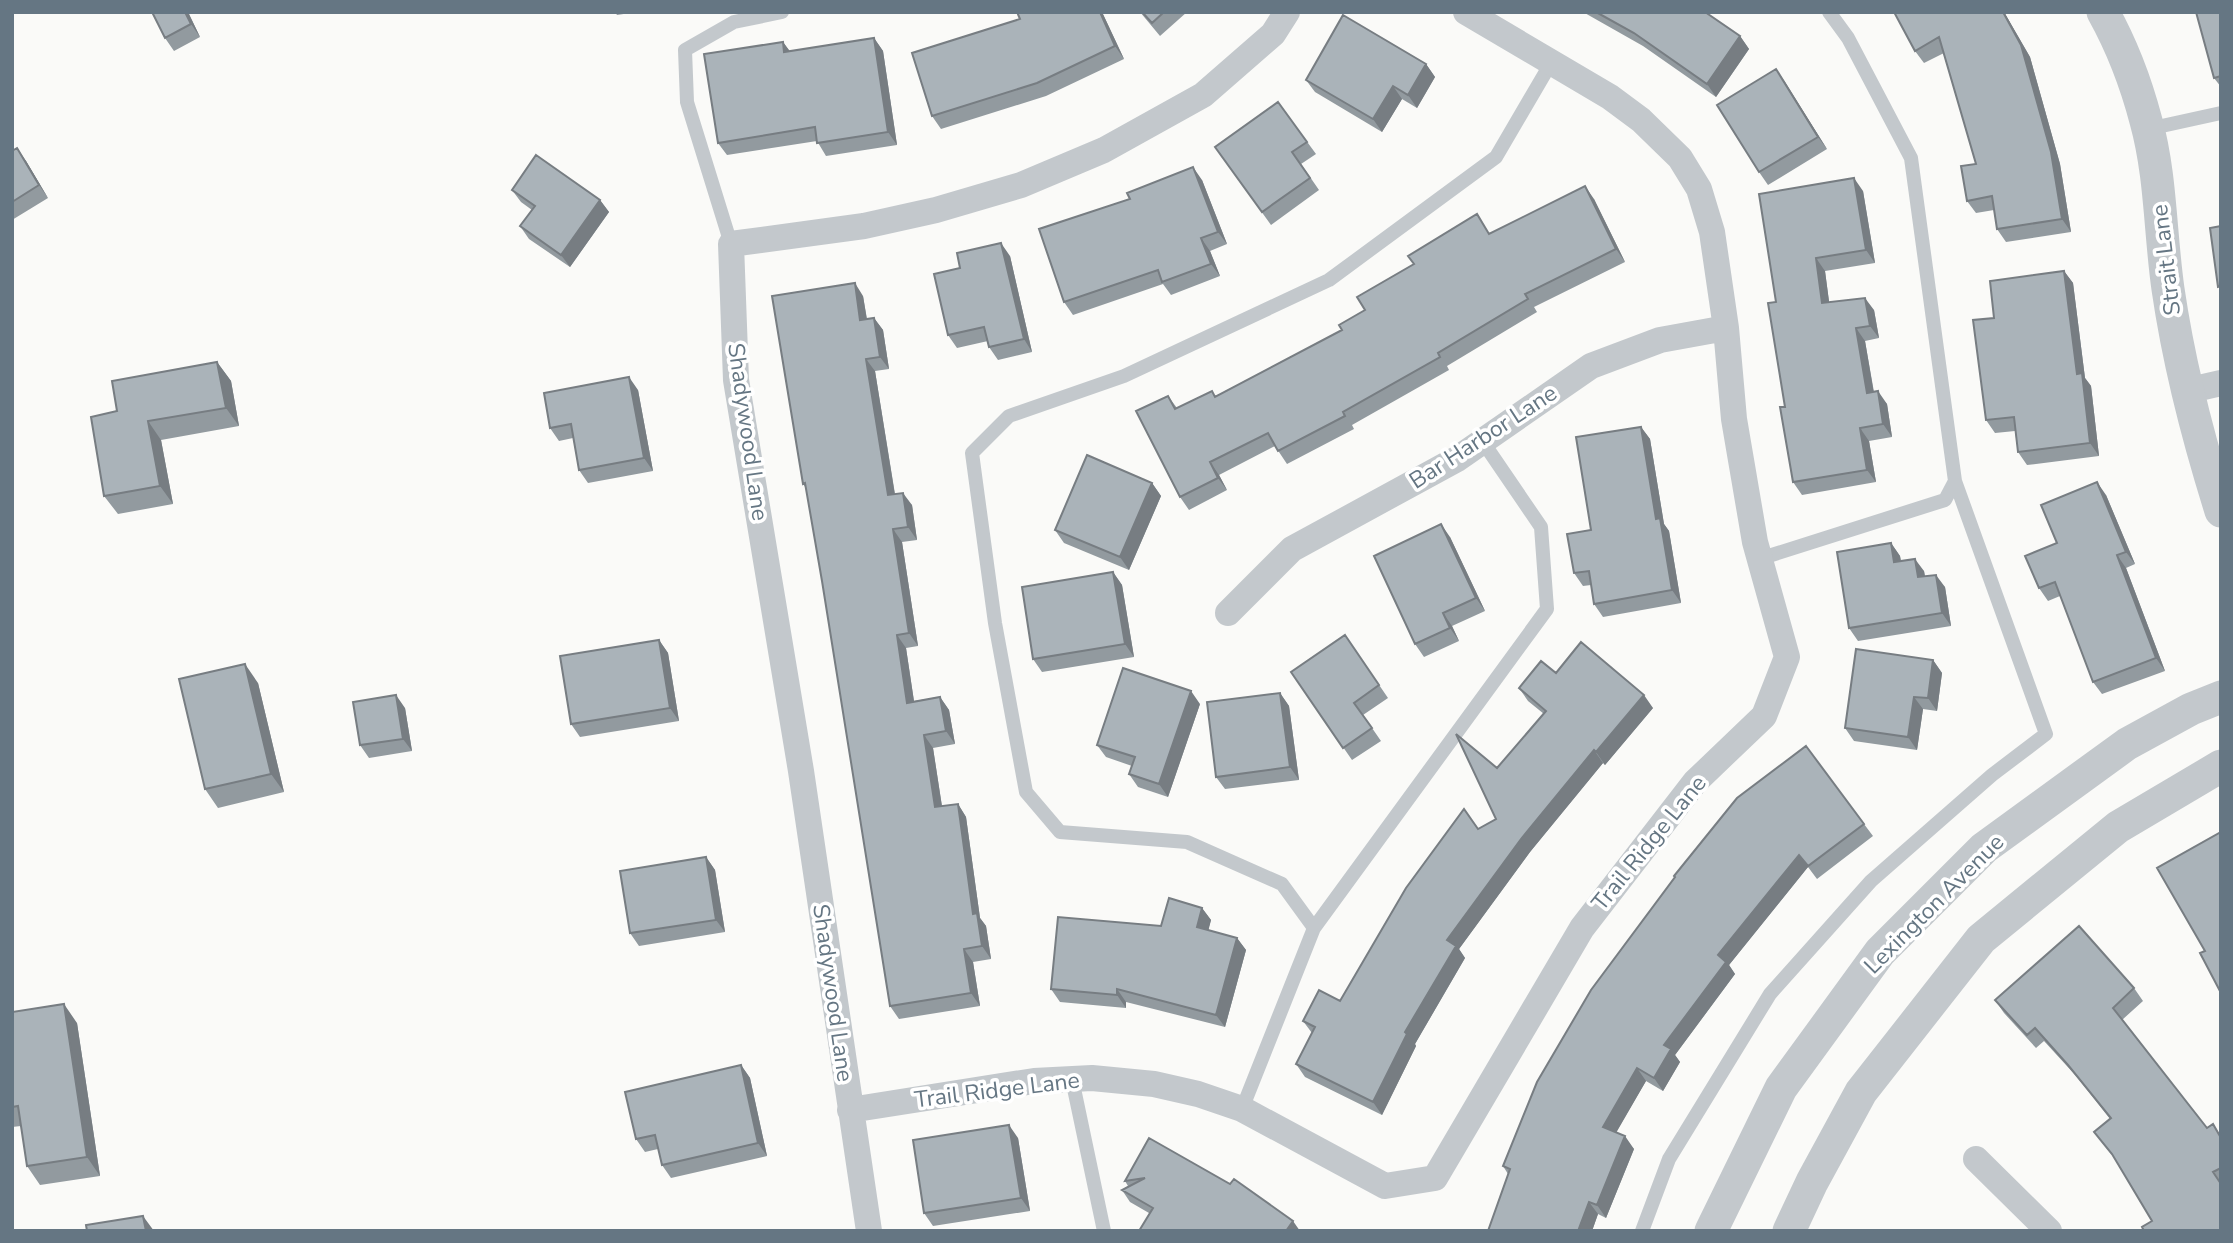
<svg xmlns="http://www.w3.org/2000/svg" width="2233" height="1243" font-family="'Nunito Sans',sans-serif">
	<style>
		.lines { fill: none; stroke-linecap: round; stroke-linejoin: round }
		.service { stroke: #c3c8cc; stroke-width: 14 }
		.minor { stroke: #c3c8cc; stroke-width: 26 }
		.tertiary { stroke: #c3c8cc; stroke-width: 33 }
		.wall { fill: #929a9f }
		.shaded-wall { fill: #777d82 }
		.building { fill: #aab3b9; stroke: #777d82; stroke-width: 2 }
		.labels { text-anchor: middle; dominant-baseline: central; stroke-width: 7; stroke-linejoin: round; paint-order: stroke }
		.street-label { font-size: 23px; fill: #657683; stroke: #fff }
	</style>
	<rect width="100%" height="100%" fill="#fafaf8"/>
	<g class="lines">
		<path class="service" d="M2148 129 2221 113
			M731 244 687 102 685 50 734 22 782 12
			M1759 559 1945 500 1955 481 1911 158 1848 38 1829 12
			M1314 928 1547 609 1541 527 1483 442
			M1072 1079 1104 1231
			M1242 1109 1314 928 1282 884 1187 842 1060 832 1026 792 995 623 972 453 1009 416 1124 376 1329 280 1496 157 1551 63
			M1642 1231 1669 1159 1770 994 1871 881 1992 775 2046 734 1955 481"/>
		<path class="minor" d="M2186 391 2221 383
			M1228 613 1292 549 1457 459 1591 366 1660 340 1726 328
			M850 1110 1034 1081 1092 1078 1154 1084 1198 1094 1242 1109 1385 1186 1435 1178 1582 928 1695 782 1764 716 1787 657 1755 542 1734 419 1726 328 1712 232 1699 189 1680 158 1641 120 1610 97 1466 12
			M1976 1159 2049 1231
			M869 1231 801 771 736 380 731 244 864 226 936 210 1021 185 1104 150 1203 95 1273 34 1287 12"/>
		<path class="tertiary" d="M2103 12C2122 46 2136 83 2146 121 2161 175 2160 233 2168 289 2179 365 2198 438 2221 511
			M1711 1231 1781 1088 1880 952 1984 848 2127 744 2191 709 2221 697
			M1789 1231 1812 1182 1861 1092 1981 939 2118 827 2221 766"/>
	</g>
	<path class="wall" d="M188 12 200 37 174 51 165 38Z
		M615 12H637L617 15Z
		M1102 12 1124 59 1046 96 941 129 932 116Z
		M1140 12H1187L1160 36Z
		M1583 12H1705L1740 36 1749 49 1716 97 1643 46Z
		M1894 12H2004L2030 57 2060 164 2071 232 2006 242 1997 229 1994 210 1976 213 1967 201 1976 164 1944 53 1924 63 1915 51Z
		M2221 12V87L2214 78Z
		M874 38 883 51 897 145 826 156 817 141 727 155 718 143 783 42 790 52Z
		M1426 64 1435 77 1417 108 1402 99 1382 132 1315 92 1306 80Z
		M1776 69 1827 149 1768 185 1759 172Z
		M1278 102 1316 154 1301 164 1319 190 1271 225 1215 147Z
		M12 151 26 161 48 198 12 220Z
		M1202 180 1227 244 1210 251 1220 276 1171 295 1163 284 1073 315 1064 302Z
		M512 190 600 200 609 212 570 267 529 239 520 226 532 210 521 202Z
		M1863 191 1875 263 1825 271 1829 302 1874 310 1879 338 1865 341 1874 392 1887 404 1892 437 1869 441 1876 482 1802 495 1793 482 1776 302Z
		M1594 199 1625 262 1534 307 1537 312 1447 366 1449 370 1352 425 1354 429 1287 464 1275 446 1219 475 1227 490 1189 510 1180 497 1168 396 1177 408 1216 396 1342 330 1365 310 1490 233Z
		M1010 256 1032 352 998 360 989 347 988 341 957 348 948 335Z
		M2064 271 2073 283 2085 378 2091 386 2099 456 2027 465 2018 452 2015 431 1995 433 1986 420 1994 318Z
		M863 296 867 319 874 318 883 330 889 369 875 371 895 494 912 505 917 540 902 542 918 646 906 648 914 701 940 697 949 710 955 744 933 748 942 806 958 804 966 817 980 918 986 926 991 959 973 962 980 1006 899 1019 890 1006 822 581 806 488 803 484Z
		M217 362 231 381 239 426 161 440 173 504 118 514 104 496 117 411Z
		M638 390 653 471 588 483 579 470 573 438 559 441 550 428Z
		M1641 427 1650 439 1664 524 1669 531 1681 603 1603 617 1594 604 1591 585 1583 586 1574 573 1591 530Z
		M1152 483 1161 496 1129 570 1064 543 1055 530Z
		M2106 495 2135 564 2126 568 2165 671 2102 694 2093 682 2060 596 2048 601 2039 588 2057 543Z
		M1450 537 1485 611 1452 626 1459 641 1424 657 1415 644Z
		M1891 543 1900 556 1901 561 1924 571 1925 576 1945 587 1951 626 1858 641 1849 628Z
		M1113 572 1122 585 1134 657 1042 672 1033 659Z
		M1345 635 1388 698 1363 715 1381 741 1352 760 1291 672Z
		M659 640 668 653 679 721 580 737 571 724Z
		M1933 660 1942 673 1937 711 1923 709 1917 750 1854 741 1845 728Z
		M1556 673 1653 708 1605 765 1603 763 1530 852 1459 949 1465 958 1415 1044 1416 1046 1382 1115 1305 1077 1296 1064 1312 1033 1303 1021 1340 1001 1478 829 1496 819 1497 768 1544 714 1528 701 1519 688Z
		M258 683 284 792 218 808 205 789Z
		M1280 693 1289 706 1299 780 1225 789 1216 777Z
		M1200 704 1168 797 1138 787 1129 774 1132 766 1106 757 1097 745Z
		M405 708 412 751 369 758 360 745Z
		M1737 798 1864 824 1873 836 1817 879 1808 867 1729 965 1735 974 1675 1055 1680 1062 1663 1091 1646 1081 1616 1132 1634 1149 1606 1218 1598 1214 1592 1231H1488L1508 1174 1503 1166Z
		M706 857 715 870 725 932 639 946 630 933Z
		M1202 908 1211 920 1208 930 1237 938 1246 950 1225 1027 1126 1002V1008L1060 1002 1051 989 1161 926Z
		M2134 988 2143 1001 2122 1020 2207 1128 2213 1124 2221 1136V1231L2152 1221 2116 1160 2094 1132 2110 1119 2077 1077 2044 1041 2036 1048 2004 1013 1995 1000Z
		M12 1012 77 1023 100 1176 40 1185 27 1166 21 1126 12 1127Z
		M741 1065 750 1078 767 1156 671 1178 662 1165 658 1149 645 1152 636 1139Z
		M1018 1138 1030 1211 933 1226 924 1213Z
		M1149 1138 1300 1231 1149 1213 1130 1202 1122 1190 1128 1186 1125 1181Z"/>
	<path class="shaded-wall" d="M185 12H188L200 37 191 24Z
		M1100 12H1102L1124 59 1115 46Z
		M2003 12H2004L2030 57 2060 164 2071 232 2062 219Z
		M1740 36 1749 49 1716 97 1707 84Z
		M874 38 883 51 897 145 888 132Z
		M783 42 792 54 784 52Z
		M1426 64 1435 77 1417 108 1408 95Z
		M1776 69 1785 82 1827 149 1818 137Z
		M1393 86 1402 99 1382 132 1373 119Z
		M17 148 26 161 48 198 39 185Z
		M1193 167 1202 180 1227 244 1218 232Z
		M1854 178 1863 191 1875 263 1866 250Z
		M1585 186 1594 199 1625 262 1616 249Z
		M600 200 609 212 570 267 561 255Z
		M1201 238 1210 251 1220 276 1211 264Z
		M1001 243 1010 256 1032 352 1024 339Z
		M1816 258 1825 271 1831 316 1822 303Z
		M2064 271 2073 283 2085 378 2091 386 2099 456 2090 443 2077 374Z
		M855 283 863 296 869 333 860 320Z
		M1865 298 1874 310 1879 338 1870 326Z
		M874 318 883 330 889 369 880 357Z
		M1856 328 1865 341 1876 406 1867 393Z
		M866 359 875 371 897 508 888 495Z
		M217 362 231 381 239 426 226 408Z
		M629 377 638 390 653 471 644 458Z
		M1878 391 1887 404 1892 437 1883 424Z
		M148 421 161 440 173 504 160 486Z
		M1641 427 1650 439 1664 524 1669 531 1681 603 1672 590 1656 519Z
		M1860 428 1869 441 1876 482 1867 470Z
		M1210 462 1219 475 1227 490 1218 478Z
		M2097 482 2106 495 2135 564 2126 552Z
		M1152 483 1161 496 1129 570 1120 557Z
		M903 493 912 505 917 540 908 527Z
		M1441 524 1450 537 1485 611 1476 598Z
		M893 529 902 542 918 646 909 633Z
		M1891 543 1900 556 1903 575 1894 562Z
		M2117 555 2126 568 2165 671 2156 658Z
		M1915 559 1924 571 1927 590 1918 577Z
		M1113 572 1122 585 1134 657 1125 644Z
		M1936 575 1945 587 1951 626 1942 613Z
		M1443 613 1452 626 1459 641 1450 628Z
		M897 635 906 648 916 715 907 703Z
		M659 640 668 653 679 721 670 708Z
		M1933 660 1942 673 1937 711 1928 698Z
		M245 664 258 683 284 792 271 774Z
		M1191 691 1200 704 1168 797 1159 784Z
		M1280 693 1289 706 1299 780 1290 767Z
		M396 695 405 708 412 751 403 739Z
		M1644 695 1653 708 1605 765 1596 752Z
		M940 697 949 710 955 744 946 731Z
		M1914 697 1923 709 1917 750 1908 737Z
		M924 735 933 748 944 820 935 807Z
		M1594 750 1603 763 1530 852 1459 949 1465 958 1415 1044 1416 1046 1382 1115 1373 1102 1447 940 1521 839Z
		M958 804 966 817 980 918 986 926 991 959 982 946 973 914Z
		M1799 855 1808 867 1729 965 1735 974 1675 1055 1680 1062 1663 1091 1654 1078 1664 1045 1718 955Z
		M706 857 715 870 725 932 716 920Z
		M1202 908 1211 920 1206 940 1197 927Z
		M1237 938 1246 950 1225 1027 1216 1015Z
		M964 949 973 962 980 1006 971 993Z
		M1117 989 1126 1002V1008L1117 995Z
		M64 1004 77 1023 100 1176 87 1157Z
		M741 1065 750 1078 767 1156 758 1143Z
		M1637 1068 1646 1081 1612 1140 1603 1127Z
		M1009 1125 1018 1138 1030 1211 1021 1198Z
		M1625 1136 1634 1149 1606 1218 1597 1205Z
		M1589 1202 1598 1214 1592 1231H1578Z
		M143 1216 154 1231H146Z
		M1293 1221 1300 1231H1286Z"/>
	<path class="building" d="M152 12H185L191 24 165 38Z
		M1017 12H1100L1115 46 1037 83 932 116 912 53 1020 19Z
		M1142 12H1164L1152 23Z
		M1596 12H1705L1740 36 1707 84 1634 33Z
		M1894 12H2003L2021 45 2051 152 2062 219 1997 229 1992 196 1967 201 1961 166 1976 164 1939 37 1915 51Z
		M2196 12H2221V76L2214 78Z
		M1343 15 1426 64 1408 95 1393 86 1373 119 1306 80Z
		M874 38 888 132 817 143 815 127 718 143 704 54 783 42 784 52Z
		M1776 69 1818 137 1759 172 1717 105Z
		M1278 102 1307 142 1292 152 1310 178 1262 212 1215 147Z
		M17 148 39 185 12 202V151Z
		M536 155 600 200 561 255 520 226 535 206 512 190Z
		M1193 167 1218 232 1201 238 1211 264 1162 282 1158 270 1064 302 1039 229 1130 199 1127 193Z
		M1854 178 1866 250 1816 258 1822 303 1865 298 1870 326 1856 328 1867 393 1878 391 1883 424 1860 428 1867 470 1793 482 1780 407H1785L1768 303 1776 302 1759 194Z
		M1585 186 1616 249 1525 294 1528 299 1438 353 1440 357 1343 412 1345 416 1278 451 1268 433 1210 462 1218 478 1180 497 1136 411 1168 396 1175 409 1212 391 1215 397 1342 330 1339 325 1365 310 1357 297 1414 264 1408 256 1477 214 1489 234Z
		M2221 226V286L2218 287 2210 228Z
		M1001 243 1024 339 989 347 984 327 948 335 934 274 960 268 957 253Z
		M2064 271 2077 374 2082 373 2090 443 2018 452 2014 417 1986 420 1973 320 1994 318 1990 281Z
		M855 283 860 320 874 318 880 357 866 359 888 495 903 493 908 527 893 529 909 633 897 635 907 703 940 697 946 731 924 735 935 807 958 804 973 914 977 913 982 946 964 949 971 993 890 1006 822 581 805 483 803 484 772 296Z
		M217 362 226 408 148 421 160 486 104 496 91 417 117 411 112 381Z
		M629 377 644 458 579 470 571 424 550 428 544 393Z
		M1641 427 1656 519 1660 518 1672 590 1594 604 1589 571 1574 573 1567 534 1591 530 1576 437Z
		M1087 455 1152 483 1120 557 1055 530Z
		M2097 482 2126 552 2117 555 2156 658 2093 682 2055 582 2039 588 2025 556 2057 543 2041 505Z
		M1441 524 1476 598 1443 613 1450 628 1415 644 1374 556Z
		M1891 543 1894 562 1915 559 1918 577 1936 575 1942 613 1849 628 1837 552Z
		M1113 572 1125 644 1033 659 1022 587Z
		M1345 635 1379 685 1354 703 1372 728 1343 748 1291 672Z
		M659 640 670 708 571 724 560 656Z
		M1581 642 1644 695 1596 752 1594 750 1521 839 1447 940 1456 946 1405 1032 1407 1034 1373 1102 1296 1064 1315 1027 1303 1021 1319 990 1340 1001 1406 888 1464 809 1478 829 1496 819 1456 734 1497 768 1546 711 1519 688 1541 661 1556 673Z
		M1856 649 1933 660 1928 698 1914 697 1908 737 1845 728Z
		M245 664 271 774 205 789 179 679Z
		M1123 668 1191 691 1159 784 1129 774 1135 757 1097 745Z
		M1280 693 1290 767 1216 777 1207 702Z
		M396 695 403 739 360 745 353 702Z
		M1806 746 1864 824 1808 866 1799 855 1718 955 1726 962 1664 1045 1671 1049 1654 1078 1637 1068 1603 1127 1625 1136 1597 1205 1589 1202 1578 1231H1488L1510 1169 1503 1166 1537 1082 1591 990 1675 877 1674 876 1737 798Z
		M2221 832V993L2200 953 2205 951 2157 868Z
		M706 857 716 920 630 933 620 871Z
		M1169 898 1202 908 1197 927 1237 938 1216 1015 1117 989V995L1051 989 1058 917 1161 926Z
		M2079 926 2134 988 2113 1008 2207 1128 2213 1124 2221 1138V1168L2213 1172 2221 1184V1231H2144L2142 1227 2152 1221 2112 1154 2094 1132 2111 1118 2068 1065 2035 1028 2027 1035 1995 1000Z
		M64 1004 87 1157 27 1166 18 1106 12 1107V1012Z
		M741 1065 758 1143 662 1165 655 1135 636 1139 625 1092Z
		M1009 1125 1021 1198 924 1213 913 1140Z
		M1149 1138 1230 1184 1234 1179 1293 1221 1286 1231H1139L1153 1208 1122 1190 1145 1178 1125 1181Z
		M143 1216 146 1231H87L86 1225Z"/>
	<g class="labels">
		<g class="street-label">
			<text transform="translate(2166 260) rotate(-97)">Strait Lane</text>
			<text transform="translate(748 432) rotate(82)">Shadywood Lane</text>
			<text transform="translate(1483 437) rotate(-33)">Bar Harbor Lane</text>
			<text transform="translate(1649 843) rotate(-51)">Trail Ridge Lane</text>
			<text transform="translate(1934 904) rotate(-45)">Lexington Avenue</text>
			<text transform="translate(833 993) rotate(82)">Shadywood Lane</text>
			<text transform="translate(997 1090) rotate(-7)">Trail Ridge Lane</text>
		</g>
	</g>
	<rect width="2233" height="1243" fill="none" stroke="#657683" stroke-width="28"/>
</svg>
